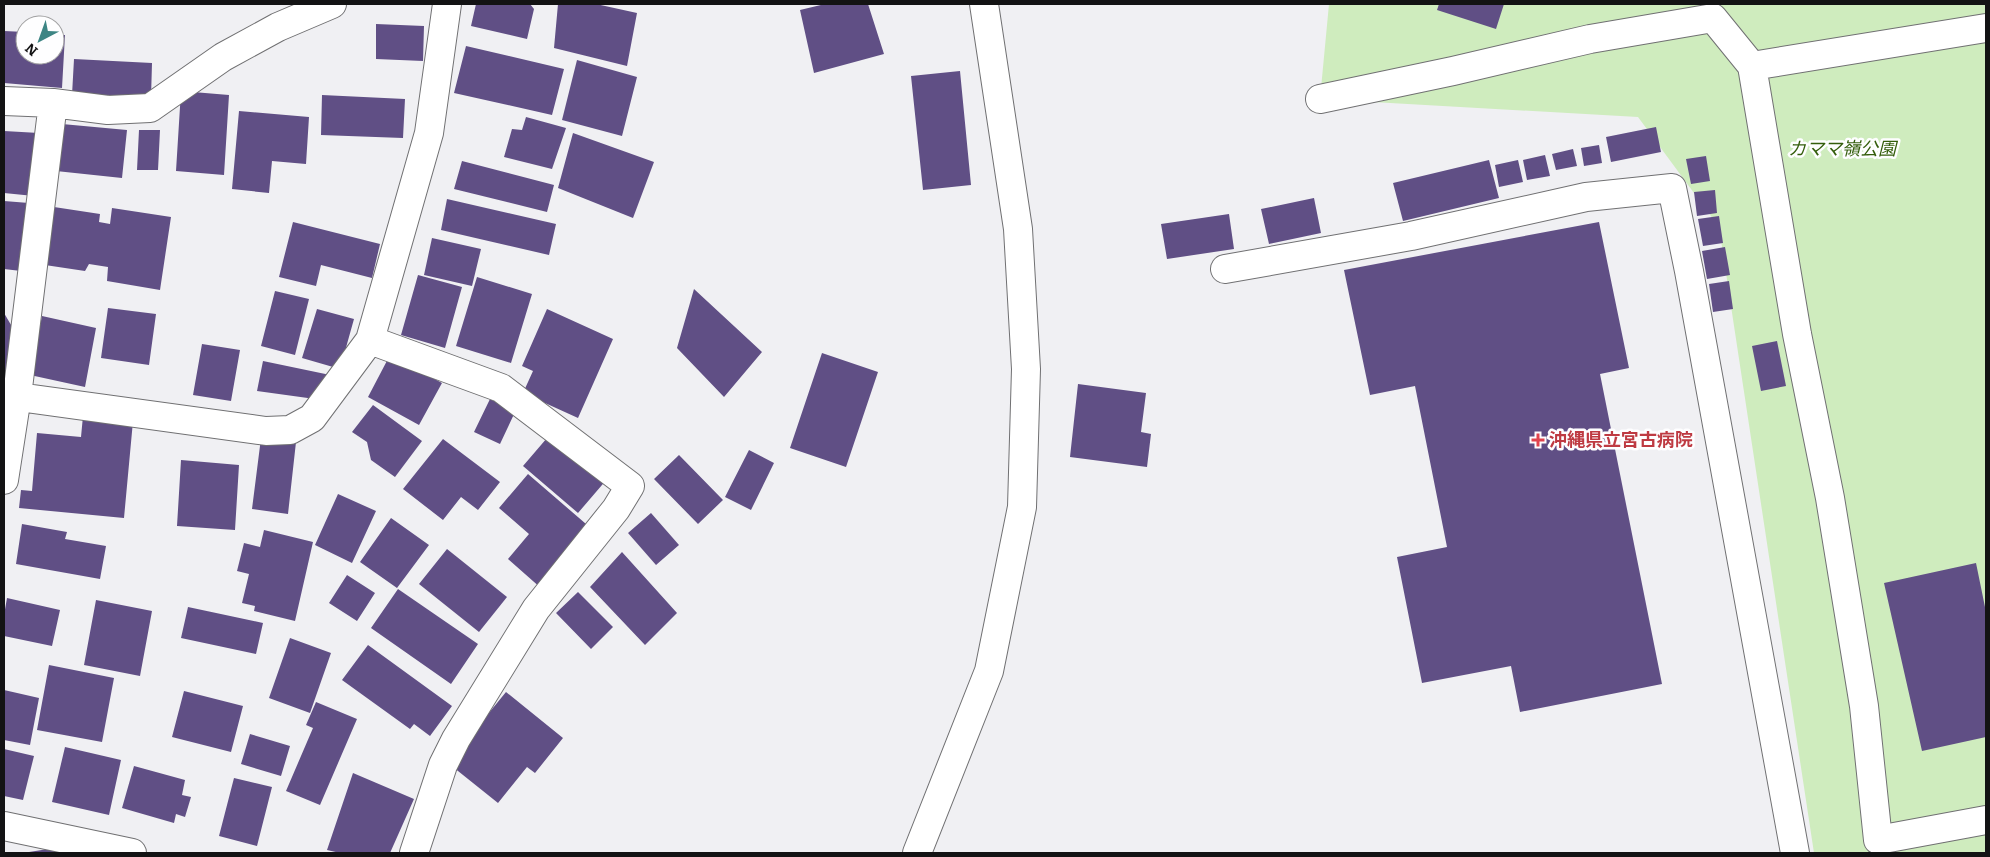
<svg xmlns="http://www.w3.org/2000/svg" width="1990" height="857" font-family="Bitter,'Noto Sans JP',serif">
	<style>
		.green { fill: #cfecbe }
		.building { fill: #604f85 }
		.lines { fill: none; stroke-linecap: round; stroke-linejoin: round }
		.minor-casing { stroke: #707072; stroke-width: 30 }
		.minor { stroke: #fff; stroke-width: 28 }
		.health-dot { fill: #e0444e; stroke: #fefeff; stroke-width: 2 }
		.labels { text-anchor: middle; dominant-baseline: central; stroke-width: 5; stroke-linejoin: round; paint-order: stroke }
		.park-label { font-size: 18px; font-style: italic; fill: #345e0c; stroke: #fefeff }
		.health-label { font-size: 18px; font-weight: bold; fill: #be3a42; stroke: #fefeff; text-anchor: start }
	</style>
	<rect width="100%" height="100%" fill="#f0f0f3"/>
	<path class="green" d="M1329 4H1986V853H1814L1719 227 1638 117 1320 99Z"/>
	<path class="building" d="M476 4H530L534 9 527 39 471 26Z
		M558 4H596L637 13 627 66 554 48Z
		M825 4H868L884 54 814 73 800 10Z
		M1439 4H1504L1496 29 1437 10Z
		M376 24 424 26 423 61 376 59Z
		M4 31 25 32V55H55V35H65L62 88 4 83Z
		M466 46 564 69 552 115 454 93Z
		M74 59 152 63 151 98 72 95Z
		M577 60 637 77 622 136 562 120Z
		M960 71 971 185 923 190 911 76Z
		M181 91 229 95 224 175 176 171Z
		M322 95 405 99 403 138 321 135Z
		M239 111 309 117 306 164 272 161 269 193 232 189Z
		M526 117 566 128 552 169 504 157 512 129 522 130Z
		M62 124 127 130 122 178 56 171Z
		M1656 127 1661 152 1611 162 1606 137Z
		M139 130H160L158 170H137Z
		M4 131 39 133 34 196 4 193Z
		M573 133 654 162 633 218 558 188Z
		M1599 145 1602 163 1584 166 1581 148Z
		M1573 149 1577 166 1556 170 1552 154Z
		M1545 155 1550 176 1527 180 1523 160Z
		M1706 156 1710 181 1691 184 1686 159Z
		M1489 160 1499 198 1403 221 1393 183Z
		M1518 160 1523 182 1499 187 1495 165Z
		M462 161 554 185 547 212 454 189Z
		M1715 190 1717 213 1697 216 1694 192Z
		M1314 198 1321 233 1269 244 1261 209Z
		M447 199 556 224 549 255 441 230Z
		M4 201 29 203 21 271 4 269Z
		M54 207 100 214 99 222 110 224 112 208 171 217 160 290 107 281 108 267 89 264 85 271 45 265Z
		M1229 214 1234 249 1167 259 1161 224Z
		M1719 216 1723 243 1703 246 1698 219Z
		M293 222 380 244 372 278 321 265 316 286 279 277Z
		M1599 222 1629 368 1600 374 1662 684 1520 712 1511 666 1422 683 1397 557 1447 547 1415 386 1370 395 1344 270Z
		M432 238 481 249 472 286 424 275Z
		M1725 247 1730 275 1707 279 1702 251Z
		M418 275 462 287 445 348 401 335Z
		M477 277 532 294 511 363 456 346Z
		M1729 281 1733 309 1713 312 1709 284Z
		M694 289 762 352 724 397 677 348Z
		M275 291 309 299 295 355 261 346Z
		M108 308 156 314 149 365 101 358Z
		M317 309 354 319 340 369 302 358Z
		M547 309 613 339 578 418 523 393 533 371 522 366Z
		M4 313 14 330 11 373 4 372Z
		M42 316 96 328 85 387 30 375Z
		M1777 341 1786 386 1761 391 1752 346Z
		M202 344 240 350 231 401 193 395Z
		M822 353 878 372 846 467 790 448Z
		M390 355 442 383 419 425 368 397Z
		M263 361 335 376 315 399 257 391Z
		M1078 384 1146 393 1141 432 1151 434 1147 467 1070 457Z
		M490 399 515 412 500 444 474 432Z
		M373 405 422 441 395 477 371 460 367 442 352 432Z
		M83 416 133 421 124 518 19 508 21 490 32 491 37 433 81 437Z
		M553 431 608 478 578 513 523 466Z
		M261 438 296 442 288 514 252 509Z
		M443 439 500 482 478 510 461 497 443 520 403 489Z
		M749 450 774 463 751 510 725 497Z
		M679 455 723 500 698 524 654 479Z
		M181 460 239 465 235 530 177 526Z
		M528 474 593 530 542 589 508 559 529 534 499 508Z
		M338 494 376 511 352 563 315 545Z
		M651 513 679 545 656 565 628 533Z
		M391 518 429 545 397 588 360 562Z
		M22 524 67 532 65 539 106 546 100 579 16 564Z
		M264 530 313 542 295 621 254 611 255 606 242 603 249 574 237 571 244 543 260 547Z
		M447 549 507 597 479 632 419 584Z
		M622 552 677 613 645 645 590 587Z
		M1976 563 1986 612V737L1922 751 1884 583Z
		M347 575 375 593 357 621 329 603Z
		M398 589 478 644 451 684 371 628Z
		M578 592 613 627 591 649 556 613Z
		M7 598 60 610 52 646 4 636V615Z
		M96 600 152 611 140 676 84 665Z
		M188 607 263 623 256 654 181 638Z
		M290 638 331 653 310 713 269 698Z
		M368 645 452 706 430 736 414 724 410 729 342 680Z
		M49 665 114 678 102 742 37 730Z
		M4 690 39 698 30 745 4 740Z
		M184 691 243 706 231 752 172 737Z
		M506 692 563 738 535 773 527 767 498 803 448 763Z
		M316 702 357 719 320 805 286 791 313 728 306 725Z
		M250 734 290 746 281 776 241 764Z
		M65 747 121 760 109 815 52 802Z
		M4 749 34 756 23 800 4 796Z
		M134 766 185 780 182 795 191 797 185 817 176 814 174 823 122 808Z
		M353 773 414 799 390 853H340L327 850Z
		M234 778 272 787 257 846 219 836Z
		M61 847 76 853H29V852Z"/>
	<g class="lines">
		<defs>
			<path id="minor" d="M1752 66 1797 334 1830 498 1864 706 1878 840 1986 820
				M1320 99 1453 71 1590 39 1713 18 1752 66 1986 28
				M4 101 53 103 108 110 150 108 223 57 278 27 332 4
				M1225 269 1411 236 1586 197 1672 188 1689 271 1795 853
				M370 340 501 388 630 486 616 509 536 609 456 739 443 765 414 853
				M4 395 266 431 290 430 312 418 370 340 429 133 447 4
				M4 480 17 396 53 103
				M4 826 132 853
				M917 853 989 671 1022 507 1026 369 1018 229 984 4"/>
		</defs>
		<use href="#minor" class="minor-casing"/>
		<use href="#minor" class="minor"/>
	</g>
	<path class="health-dot" d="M1535.5 432.5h5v5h5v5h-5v5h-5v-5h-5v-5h5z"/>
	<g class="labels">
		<g class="park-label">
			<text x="1842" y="149">カママ嶺公園</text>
		</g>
		<g class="health-label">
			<text x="1549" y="440">沖縄県立宮古病院</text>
		</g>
	</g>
	<rect width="1990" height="857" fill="none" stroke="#131314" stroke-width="10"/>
	<g transform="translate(40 40) rotate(221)"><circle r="24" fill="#fefeff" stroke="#a0a0a1"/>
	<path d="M0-4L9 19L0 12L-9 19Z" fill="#3d8584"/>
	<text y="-8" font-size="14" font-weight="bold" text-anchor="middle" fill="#131314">N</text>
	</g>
</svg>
